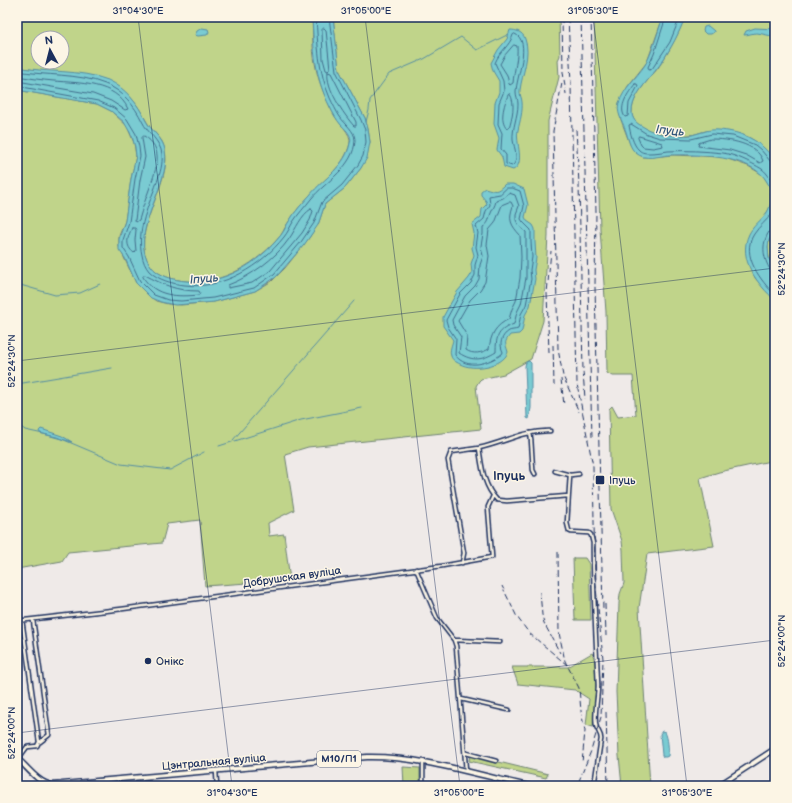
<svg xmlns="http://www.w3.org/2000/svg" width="792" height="803" font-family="'Balsamiq Sans',sans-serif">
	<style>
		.green { fill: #c0d48a; stroke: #6e8274; fill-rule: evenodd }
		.water { fill: #7acbd2; stroke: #548da4 }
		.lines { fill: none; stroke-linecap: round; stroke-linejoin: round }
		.shore { stroke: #416d8c; stroke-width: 1 }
		.stream { stroke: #548da4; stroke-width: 1 }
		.minor-casing { stroke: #1b2f5e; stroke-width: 5.5 }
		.primary-casing { stroke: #1b2f5e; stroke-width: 7 }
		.minor { stroke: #fcf5e5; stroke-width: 2.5 }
		.primary { stroke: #fcf5e5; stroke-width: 4 }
		.rail { stroke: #1b2f5e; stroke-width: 1; stroke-dasharray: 6 3; stroke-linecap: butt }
		.ticks { fill: none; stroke: #1b2f5e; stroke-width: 1; stroke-opacity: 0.45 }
		.poi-dot { fill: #1b2f5e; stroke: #fcf5e5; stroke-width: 1.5 }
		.labels { text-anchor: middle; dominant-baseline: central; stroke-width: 3; stroke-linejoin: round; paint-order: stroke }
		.shield { fill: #fcf5e5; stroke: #5e6a86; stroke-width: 1 }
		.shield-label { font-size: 10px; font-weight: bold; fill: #1b2f5e }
		.poi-label { font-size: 11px; fill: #1b2f5e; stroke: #fcf5e5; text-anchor: start }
		.street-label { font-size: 11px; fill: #1b2f5e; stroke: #fcf5e5 }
		.water-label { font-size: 12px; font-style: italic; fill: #33567b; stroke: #fcf5e5 }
		.quarter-label { font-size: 13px; font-weight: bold; fill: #1b2f5e; stroke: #fcf5e5 }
		.neatline { fill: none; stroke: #1b2f5e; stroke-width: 1.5 }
		.ticks-label { font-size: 10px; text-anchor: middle; fill: #1b2f5e }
	</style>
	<rect width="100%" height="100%" fill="#efeae8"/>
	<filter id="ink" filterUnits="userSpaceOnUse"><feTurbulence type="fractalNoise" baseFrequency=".025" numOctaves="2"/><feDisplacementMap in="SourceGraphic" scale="8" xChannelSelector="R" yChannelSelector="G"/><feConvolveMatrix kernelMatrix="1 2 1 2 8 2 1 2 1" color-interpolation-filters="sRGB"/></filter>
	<g filter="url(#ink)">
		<path class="green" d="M17 17H312C313 32 312 48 315 63 318 81 325 97 333 113 337 122 352 133 350 143 345 166 325 178 310 195 303 203 295 211 290 220 286 225 284 230 281 235 259 262 222 286 186 281 174 280 158 276 151 266 125 234 176 181 164 147 162 138 155 134 150 127 143 116 138 104 128 95 107 74 80 74 52 72 40 71 29 69 17 67ZM38 38H62V62H38Z
			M333 17H559L560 56 558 60 559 77 548 121V236L543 321 531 359 504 374 481 379 479 381 476 386 481 429 308 447 285 454 294 510 268 523 269 536 284 534 290 580 205 586 200 520 167 524 162 543 68 552 62 561 17 569V90L97 104 111 111 127 126 134 143 136 156 131 179 125 221 119 236V247L136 283 148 295 156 301 168 304 181 305 214 302 255 291 272 281 285 268 309 238 319 222 325 204 345 188 361 168 370 142 368 129 365 118 339 70Z
			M594 17H663L647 62 628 86 619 103V109L621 120 630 144 635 152 643 157H651L673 155 722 157 748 166 763 175 770 186 771 204 768 211 749 235 746 250 755 278 775 300V460L719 472 700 478 714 546 647 554 639 608 650 786H622L619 756 616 692 619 603 620 594 624 583 623 550 622 541 611 509 609 409 612 406 618 417 636 415 633 376H612L607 373 606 312 600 229Z
			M685 17H775V161C765 147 751 135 734 133 725 131 714 130 706 131 700 132 695 135 689 135 673 137 628 133 632 109 635 92 648 81 658 68 669 52 678 35 685 17Z
			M775 230V271C767 255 764 246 775 230Z
			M573 558H585L589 564 591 620H575Z
			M592 653C600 666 594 710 593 727L586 725 589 699 575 690 518 684 512 667H568Z
			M470 755 548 774 546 778 469 761Z
			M403 767 420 768V786H404Z"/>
		<path class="water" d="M312 17H333L339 70 365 118 368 129 370 142 367 158 361 168 345 188 325 204 318 225 304 245 276 277 255 291 214 302 175 305 161 302 151 298 136 283 125 258 119 250V239L125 221 131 179 136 156 135 147 132 136 124 122 111 111 97 104 17 90V67C47 73 79 69 108 80 126 88 138 104 146 121 152 132 163 138 165 150 172 185 126 234 151 266 158 276 174 280 186 281 223 286 259 263 281 235 285 230 286 225 290 220 295 211 303 203 310 195 324 178 346 166 350 143 351 140 351 138 350 136 348 131 344 128 341 125 336 119 333 113 330 107 314 76 314 50 312 17Z
			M663 17H685C679 34 671 48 661 63 652 77 632 94 632 112 632 119 636 123 642 126 655 135 676 137 692 135 697 134 701 132 706 131 713 129 721 130 728 131 748 134 764 144 775 161V230L769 240 768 247 769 259 775 271V300C758 285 737 259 749 234 757 219 772 216 771 196 771 191 770 186 767 182 753 155 695 154 669 155 658 156 645 161 636 153 629 148 628 136 625 129 622 120 616 112 619 103 624 88 636 78 645 65 652 54 658 31 663 17Z
			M708 26 714 31V32L711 34H706L703 31 704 27Z
			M202 28 208 29 209 32 207 35 198 36 195 35 197 31Z
			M755 28 775 29V36C769 36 764 34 757 33 752 33 748 35 744 35L746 31Z
			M510 30C516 30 523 32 525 39 531 55 522 74 520 90 519 94 522 98 522 102 523 111 520 121 518 130 515 142 526 164 513 170L504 167 502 157 497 150 499 138 494 124 495 103 499 92V81L493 71 491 63 498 50 507 39Z
			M505 184H513L524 189 528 205 525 217 527 221 533 225 535 229V242L536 258 534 270 535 279 530 306 525 315 522 331 519 334 510 335C504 343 505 342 508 352 503 367 473 371 460 364 456 362 452 360 451 356 449 350 452 345 453 340L443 326V317L457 292 469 278 472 273 471 264 474 255 472 248 474 233 472 224 481 217 482 209 487 204 486 201 481 195V191L485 188C496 191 496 193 505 184Z
			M529 361 531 363V408L529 419 527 418 525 366 526 362Z
			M41 429 62 436 72 442 40 433 39 431Z
			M662 731 665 732C668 738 669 749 668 756L666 757H663L662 755 660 734Z"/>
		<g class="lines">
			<path class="shore" d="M666 17 654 54 648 67 649 70 652 69 670 42 680 17
				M324 28 326 30 330 69 328 71 326 70 323 59 322 30Z
				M515 34C532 41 516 78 516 92 516 96 518 99 518 104 518 116 512 128 513 140 514 148 520 160 512 166L506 164V155L501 149 502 133 498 124 499 103 504 91 503 81 495 63C499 52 510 46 513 35Z
				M514 45 517 46C518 59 514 70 513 83L510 85 509 84 507 75 500 64 505 55Z
				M17 71C46 76 78 73 105 84 122 90 135 106 142 121 148 134 160 140 162 154 163 164 160 173 157 182 149 205 136 230 142 255 143 261 145 266 149 271 158 280 173 284 185 285 223 290 261 266 284 237 288 232 290 227 293 222 298 214 305 207 311 199 326 181 354 167 355 140 355 131 345 124 340 117 336 111 333 104 330 98 318 70 318 46 316 17
				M328 72 331 73 356 122V126H354C344 115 325 87 328 72Z
				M17 76C29 78 41 80 54 81 78 83 116 82 128 109L125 110 111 101 93 94 17 81
				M635 84H637L638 86 629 103 628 116 625 117C618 107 628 93 635 84Z
				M17 86 98 101 114 108 127 119 136 134 139 147 140 156 135 179 129 222 123 240V248L129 257 140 281 154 295 168 300 181 301 213 298 254 288 274 274 301 242 314 223 322 202 342 185 358 165 363 156 366 142 365 130 361 120 336 71 329 17
				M510 94C516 104 512 117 509 128L507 129C499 121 504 105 508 95Z
				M144 136C165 148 156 169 150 187 146 198 142 209 139 220L136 222 135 220 140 180 145 157 142 138Z
				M639 136 662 143 663 146 653 148 643 147 641 145 638 138Z
				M711 139C728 139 757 143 763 161L760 163 746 155 730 150 698 146 699 143Z
				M775 163 771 162 761 150 755 145 733 136 712 134 691 139 660 138 647 134 631 124 629 125C630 132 633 145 639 150 642 153 646 153 650 153 656 153 662 152 668 151 686 150 705 151 723 153 736 155 750 162 762 169 774 178 780 200 772 213 767 221 759 226 754 234 740 255 761 281 775 295
				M507 188H512L520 191 524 206 521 219 523 222 531 230V242L532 257 530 270 531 279 526 305 521 314 518 329C515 330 511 330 509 331 501 336 499 344 503 352L502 354C489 363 467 371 455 355L456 339 448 327 446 320 460 294 471 283 475 275V265L478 255 476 247 478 233 476 226 484 219 486 211 490 205 489 196 500 194Z
				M509 193 515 195 519 206 516 214V220L519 226 526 232V278L521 304 517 312 514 324C498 330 496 336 496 352 483 360 473 362 459 353L461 337 453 325 452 320 465 296 475 286 479 279 480 265 483 256 481 246 483 234V227C490 222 488 220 491 213 493 208 495 206 496 201L503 198Z
				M509 202H511L513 206C508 220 511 225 520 235L521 257 520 278 516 301 512 309 509 319C495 326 491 334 489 349 482 353 473 355 466 350L467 336 458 321 470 300 480 290 485 282 489 256 487 245 489 230 495 223 502 205Z
				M311 209 313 211 310 220 302 233 270 271 252 283 228 288V285C250 277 276 258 289 239 296 229 301 215 311 209Z
				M132 228H135L136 230 135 240 136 251 134 253C125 246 127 238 132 228Z
				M775 228 771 229C761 242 762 257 771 271L775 272
				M145 275C164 285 176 291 199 291L200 293 199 295C178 297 155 297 143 277Z"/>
			<path class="stream" d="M366 122 369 110 370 100 389 74 424 59 461 37 477 50 509 34
				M17 284 55 295 80 293 100 284
				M17 384 112 368
				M17 424 25 430 57 437 121 464 170 470 204 452
				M233 440 354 301
				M219 446 301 420 362 408"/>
			<defs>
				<path id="minor" d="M530 433 531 439 533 470 535 474
					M479 448C503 443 525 430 550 431
					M555 471 570 475 567 523 569 531 571 532 589 533 591 535 593 543C593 591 596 638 598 685 598 698 594 713 596 725 597 731 601 733 601 739L594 786
					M570 475 579 474
					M462 563 464 553 448 460 451 452 479 448C482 467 483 485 497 500L507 501 568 496
					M416 569 437 618 454 640 456 646 466 771
					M33 620 49 735 40 742
					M17 621 122 609 442 566 492 557 488 507 493 496
					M454 640 500 642
					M461 699 509 710
					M466 753 496 761
					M18 759 27 747 37 746 39 742 22 620
					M216 771 217 786
					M29 786 35 785 41 781
					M423 786V763"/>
				<path id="primary" d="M17 758C27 767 38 783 52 785L367 757C422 756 476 775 529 786
					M718 786 775 749"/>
			</defs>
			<use href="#minor" class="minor-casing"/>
			<use href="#primary" class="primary-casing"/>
			<use href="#minor" class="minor"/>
			<use href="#primary" class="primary"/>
			<path class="rail" d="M562 17 563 72 566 94
				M568 17 571 84 577 384 593 466 595 577 603 659 601 717 591 751 577 786
				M581 17 592 438
				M591 17 596 212 595 287 603 610
				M562 83 553 131 558 349 563 376 579 412
				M576 129 579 184 583 371 585 399
				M553 345 554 385
				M549 353 547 293 551 251
				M561 379 564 405
				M558 552 559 633 565 661 579 688 581 711 585 731 582 763
				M502 586 517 617 529 633 567 665
				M540 592 542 615 544 623 560 653
				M605 604 606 636
				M606 712 608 786"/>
		</g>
	</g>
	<path class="ticks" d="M138 17 232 786M365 17 460 786M593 17 687 786M17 361 775 268M17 733 775 640"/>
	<g class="poi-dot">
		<rect x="595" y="475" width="10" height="10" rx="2"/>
		<circle cx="148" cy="661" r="4"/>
	</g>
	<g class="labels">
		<rect class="shield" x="317" y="751" width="44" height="16" rx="3"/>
		<g class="shield-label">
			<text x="339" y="759">М10/П1</text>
		</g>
		<g class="poi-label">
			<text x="609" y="480">Іпуць</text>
			<text x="156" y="661">Онікс</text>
		</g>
		<g class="street-label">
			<text transform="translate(292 577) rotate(-8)">Добрушская вуліца</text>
			<text transform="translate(214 762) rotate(-5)">Цэнтральная вуліца</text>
		</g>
		<g class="water-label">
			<text transform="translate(670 131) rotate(6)">Іпуць</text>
			<text transform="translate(204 279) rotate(-5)">Іпуць</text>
		</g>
		<g class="quarter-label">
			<text x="509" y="476">Іпуць</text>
		</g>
	</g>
	<rect width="792" height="803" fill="none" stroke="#fcf5e5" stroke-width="44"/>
	<g transform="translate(50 50) rotate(353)"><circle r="19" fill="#fcf5e5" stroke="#a2a6af"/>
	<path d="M0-3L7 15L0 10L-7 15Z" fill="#1b2f5e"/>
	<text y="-6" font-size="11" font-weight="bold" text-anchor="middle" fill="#1b2f5e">N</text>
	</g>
	<rect x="22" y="22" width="748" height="759" class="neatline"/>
	<g class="ticks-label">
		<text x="138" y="14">31°04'30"E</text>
		<text x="366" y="14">31°05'00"E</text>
		<text x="593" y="14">31°05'30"E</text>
		<text transform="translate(781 269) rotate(-90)" y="4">52°24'30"N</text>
		<text transform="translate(11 361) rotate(-90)" y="4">52°24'30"N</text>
		<text transform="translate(781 641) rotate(-90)" y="4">52°24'00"N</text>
		<text transform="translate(11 733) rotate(-90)" y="4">52°24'00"N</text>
		<text x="232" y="796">31°04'30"E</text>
		<text x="459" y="796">31°05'00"E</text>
		<text x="687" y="796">31°05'30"E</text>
	</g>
</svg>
